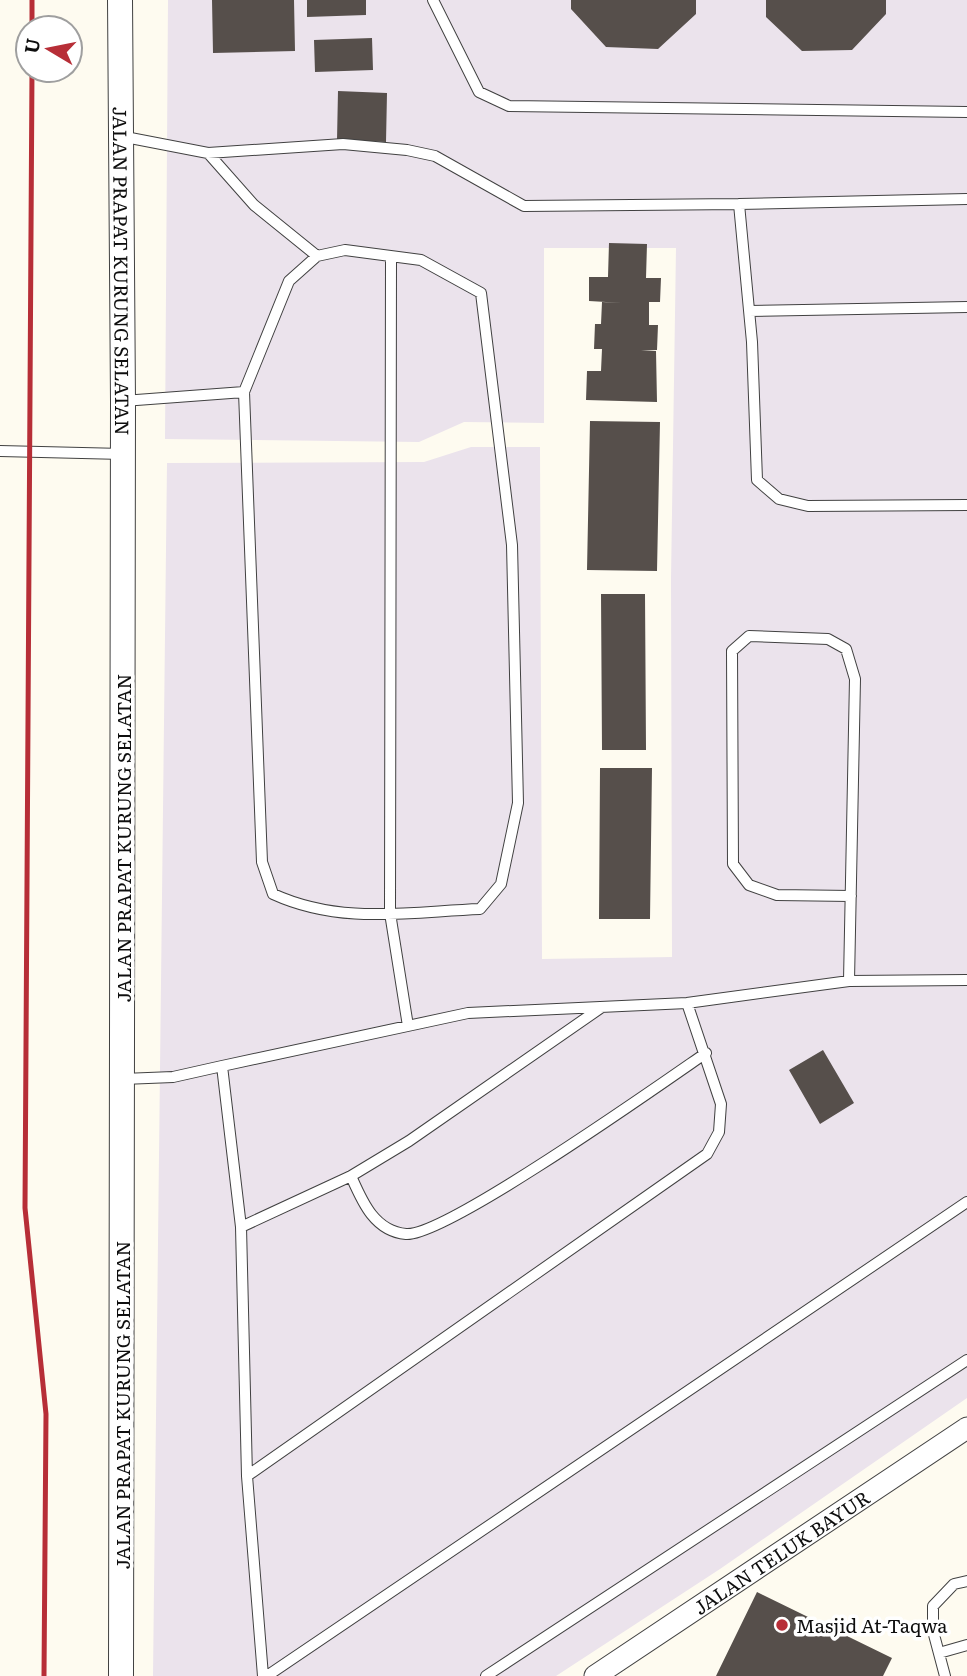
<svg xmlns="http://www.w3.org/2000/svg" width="967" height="1676" font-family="Literata,serif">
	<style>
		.industrial { fill: #ebe3ec }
		.building { fill: #564f4b }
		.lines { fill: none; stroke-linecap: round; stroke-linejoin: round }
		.service-casing { stroke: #414141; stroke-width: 12 }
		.minor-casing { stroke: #414141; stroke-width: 23 }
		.tertiary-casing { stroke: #414141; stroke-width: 26 }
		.service { stroke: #fff; stroke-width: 10 }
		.minor { stroke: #fff; stroke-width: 21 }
		.tertiary { stroke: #fff; stroke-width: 24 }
		.rail { stroke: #b72e37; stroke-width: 5 }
		.poi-dot { fill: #b72e37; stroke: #fff; stroke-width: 2.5 }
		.labels { text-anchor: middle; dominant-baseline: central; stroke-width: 7; stroke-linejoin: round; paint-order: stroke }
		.street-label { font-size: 19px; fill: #0e0e0e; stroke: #fff }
		.poi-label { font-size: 19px; fill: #0e0e0e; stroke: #fff; text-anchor: start }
	</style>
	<rect width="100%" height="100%" fill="#fefbf0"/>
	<path class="industrial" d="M168 0H967V1398L720 1569 556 1676H153L167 463 424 462 471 447H540L542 959 672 957 671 579 676 248H544V423L464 422 419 442 165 439Z"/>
	<path class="building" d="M212 0H294L295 51 213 53Z
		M307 0H366V15L307 17Z
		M571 0H696V14L658 49 606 47 571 9Z
		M766 0H886V14L852 50 802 51 766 17Z
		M372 38 373 70 315 72 314 40Z
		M338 91 387 93 386 142 337 140Z
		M609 243 647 244 646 278H661L660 302H649V325H658L657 350H641L656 351 657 402 586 400 587 371H601L602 349H594L595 324H601L602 302 623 303 589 301V277H608Z
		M590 421 660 422 657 571 587 570Z
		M601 594H645L646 750H602Z
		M600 768H652L650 919H599Z
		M823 1050 854 1103 820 1124 789 1070Z
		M757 1592 892 1658 883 1676H716Z"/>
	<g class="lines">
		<defs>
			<path id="service" d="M433 0 479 92 509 106 967 112
				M120 136 208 153 343 144 407 150 435 156 524 206 739 204 752 342 757 480 779 499 808 506 967 505
				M208 153 254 205 317 256
				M739 204 967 199
				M345 250 421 260 481 293 512 545 518 803 501 884 480 909C407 912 341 925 273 894L262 862 244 392 289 281 317 256Z
				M391 256 390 913 408 1026
				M749 311 967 307
				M123 401 244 392
				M0 451 123 454
				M849 981 855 679 846 649 828 639 749 636 732 651 733 864 749 885 777 895 851 896
				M222 1066 468 1013 687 1003 849 981 967 980
				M123 1079 173 1077 222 1066 241 1227 247 1476 263 1676
				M351 1176C362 1201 374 1231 406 1234 445 1237 661 1084 706 1053
				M241 1227 351 1176 409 1141 602 1007
				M247 1476 707 1154 719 1132 721 1104 687 1003
				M939 1653 967 1645
				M267 1676 967 1202
				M486 1676 967 1360
				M945 1676 933 1631V1606L954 1584 967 1581"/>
			<g id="minor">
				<path id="s1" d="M595 1676 967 1428"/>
			</g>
			<g id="tertiary">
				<path id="s2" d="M120 0 123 401 121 1676"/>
			</g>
		</defs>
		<use href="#service" class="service-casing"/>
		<use href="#minor" class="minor-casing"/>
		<use href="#tertiary" class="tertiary-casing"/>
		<use href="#service" class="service"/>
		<use href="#minor" class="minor"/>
		<use href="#tertiary" class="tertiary"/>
		<path class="rail" d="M32 28V0
			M32 70 25 1208 46 1414 44 1676"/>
	</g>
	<circle class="poi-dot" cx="782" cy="1625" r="7"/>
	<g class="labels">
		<g class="street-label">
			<text stroke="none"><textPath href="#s2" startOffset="271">JALAN PRAPAT KURUNG SELATAN</textPath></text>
			<text transform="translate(123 838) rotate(-90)">JALAN PRAPAT KURUNG SELATAN</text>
			<text transform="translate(122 1405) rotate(-90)">JALAN PRAPAT KURUNG SELATAN</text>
			<text stroke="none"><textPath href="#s1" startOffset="224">JALAN TELUK BAYUR</textPath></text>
		</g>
		<g class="poi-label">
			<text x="796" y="1625">Masjid At-Taqwa</text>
		</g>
	</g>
	<g transform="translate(49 49) rotate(280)"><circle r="33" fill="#ffffff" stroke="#9f9f9f" stroke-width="2"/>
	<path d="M0-5L12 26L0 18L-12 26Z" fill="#b72e37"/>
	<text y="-10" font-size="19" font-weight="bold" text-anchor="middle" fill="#0e0e0e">U</text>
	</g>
</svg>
